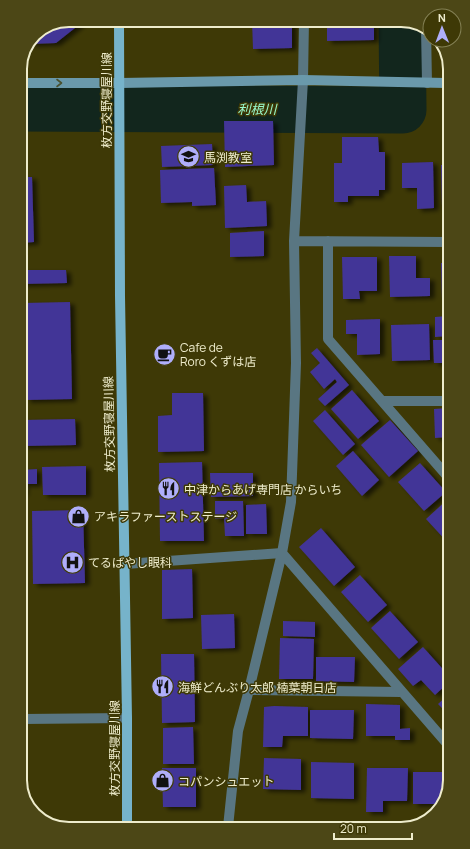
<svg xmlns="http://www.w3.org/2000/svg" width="470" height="849" font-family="Manrope,'Noto Sans JP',sans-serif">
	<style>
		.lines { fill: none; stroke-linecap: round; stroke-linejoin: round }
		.river { stroke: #12261d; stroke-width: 47 }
		.building { fill: #433497; filter: url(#shadow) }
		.lane { stroke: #597682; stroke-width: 10 }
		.street { stroke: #597682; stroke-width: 10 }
		.secondary { stroke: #6a99ab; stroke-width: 10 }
		.primary { stroke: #76b3ca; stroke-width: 10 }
		.oneway { stroke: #49512f }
		.labels { text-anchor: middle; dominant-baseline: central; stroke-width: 3; stroke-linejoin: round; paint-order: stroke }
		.street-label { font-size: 12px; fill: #eeeccc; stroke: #3e3906 }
		.poi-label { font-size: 12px; fill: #eeeccc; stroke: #3e3906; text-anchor: start }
		.water-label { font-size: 13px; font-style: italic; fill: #99facf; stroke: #3e3906 }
		.rim { fill: none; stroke: #eeeccc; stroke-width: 2 }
	</style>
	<defs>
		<filter id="shadow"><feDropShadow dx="4.5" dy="2.5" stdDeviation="2" flood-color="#0009"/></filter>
	</defs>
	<rect width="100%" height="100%" fill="#3e3906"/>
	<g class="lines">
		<path class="river" d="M20 108 403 110 402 20"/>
	</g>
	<path class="building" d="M69 20H80V24L56 43 30 44 34 34Z
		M252 20H292V48L253 49Z
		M327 20H374V40L327 41Z
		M442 111H447V153H442Z
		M224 121H273L274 165 225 167Z
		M342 137H378L379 152H385V190H379V196H348V202H334V163H342Z
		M212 144 213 165 162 167 161 146Z
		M433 162 434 208 417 209V188H402V163Z
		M441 165H447V207H442Z
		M214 168 216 205 192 206V202L161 203 160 170Z
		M21 177H32L34 242 21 243Z
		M246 185 247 202 266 201 267 226 225 228 224 186Z
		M264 231V256L230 257V233Z
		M389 256H416V278H430V296L390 297Z
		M342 257H377V291H359L360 299H343Z
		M441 263H447V299L442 300Z
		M21 270H66L67 283 21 284Z
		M70 302 72 399 26 400 24 303Z
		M448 316V336L435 337V317Z
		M380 319V354L357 355V334H346V320Z
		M429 324 430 360 392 361 391 325Z
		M433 340H448V363H434Z
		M317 348 349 385 325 406 318 399 337 382 335 379 324 389 310 372 320 363 311 353Z
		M352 390 379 421 358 439 331 409Z
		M172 393H203L204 451 158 452V416L172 415Z
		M448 408V437L435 438 434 409Z
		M325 410 355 444 343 455 313 421Z
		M75 419 76 445 22 446V420Z
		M390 420 418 451 389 477 361 445Z
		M353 451 379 480 362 496 336 466Z
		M202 462 204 541H160L159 463Z
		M420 463 446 492 424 511 398 482Z
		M86 466V495H43L42 467Z
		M37 469V484H24V493H22V470Z
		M210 473H253V496L211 497Z
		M448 499 449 527V544L426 519Z
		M215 501H243L244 536H225L224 518 215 519Z
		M266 504 267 534H246V505Z
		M83 510 85 583 33 584 32 511Z
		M321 528 355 567 334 586 299 547Z
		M192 569 193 618 162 619V570Z
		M360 575 387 605 368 622 341 592Z
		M390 611 418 642 399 659 371 628Z
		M234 614 235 648 202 649 201 615Z
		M283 621 315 622V637L283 636Z
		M280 638 314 639 313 679H279Z
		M423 647 449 676V682L435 695 421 680 413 686 398 669Z
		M161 654H194L195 722 162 723Z
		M316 657H355L354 682 316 681Z
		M449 694 450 716 438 704Z
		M366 704 400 705V729L410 728V740H395V736H366Z
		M274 706 308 707V736H283L282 747H263L264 707Z
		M310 710H354L353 739 310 738Z
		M193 727 194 764H163V728Z
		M264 758 301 759V790L263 789Z
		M311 762 354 763V799L311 798Z
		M162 768H196V807H163Z
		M367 768H408L407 801H383V812H366Z
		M413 772H450V783L443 804H413Z"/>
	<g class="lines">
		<path class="lane" d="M125 564 282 553
			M249 690 401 692"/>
		<path class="street" d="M426 28 427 83
			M294 241 447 242
			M328 241V339L448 477
			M382 401H448
			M282 553 450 747
			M23 719 127 718
			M228 827 238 731 249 690 282 553 291 502 296 363 294 241 303 80 304 20"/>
		<path class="secondary" d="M20 83H120L303 80 446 83"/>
		<path class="primary" d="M119 20 120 296 127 718V828"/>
	</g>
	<defs><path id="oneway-chevron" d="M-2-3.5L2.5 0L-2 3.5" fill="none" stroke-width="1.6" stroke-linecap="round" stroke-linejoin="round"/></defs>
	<use class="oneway" href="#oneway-chevron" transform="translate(59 83)"/>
	<defs>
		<symbol id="school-disc" viewBox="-11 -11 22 22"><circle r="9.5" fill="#afaefa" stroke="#3e3906"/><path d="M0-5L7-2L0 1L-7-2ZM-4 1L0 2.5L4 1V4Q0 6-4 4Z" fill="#111"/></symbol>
		<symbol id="cafe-disc" viewBox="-11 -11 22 22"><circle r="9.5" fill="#afaefa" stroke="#3e3906"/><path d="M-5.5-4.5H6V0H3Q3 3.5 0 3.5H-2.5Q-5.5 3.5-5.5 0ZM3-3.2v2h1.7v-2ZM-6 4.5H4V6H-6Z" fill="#111"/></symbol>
		<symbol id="restaurant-disc" viewBox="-11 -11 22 22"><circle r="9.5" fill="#afaefa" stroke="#3e3906"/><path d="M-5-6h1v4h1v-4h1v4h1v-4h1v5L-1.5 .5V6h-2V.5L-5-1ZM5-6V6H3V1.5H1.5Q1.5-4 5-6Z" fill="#111"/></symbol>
		<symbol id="shop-disc" viewBox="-11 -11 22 22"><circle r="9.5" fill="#afaefa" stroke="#3e3906"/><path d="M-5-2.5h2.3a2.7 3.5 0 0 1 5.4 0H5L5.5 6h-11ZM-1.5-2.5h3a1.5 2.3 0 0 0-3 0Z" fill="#111"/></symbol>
		<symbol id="hospital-disc" viewBox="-11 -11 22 22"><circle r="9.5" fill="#afaefa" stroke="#3e3906"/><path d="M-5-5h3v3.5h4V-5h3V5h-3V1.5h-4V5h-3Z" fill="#111"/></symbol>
	</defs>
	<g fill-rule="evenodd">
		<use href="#school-disc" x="176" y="144" width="25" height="25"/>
		<use href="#cafe-disc" x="152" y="342" width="25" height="25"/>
		<use href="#restaurant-disc" x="156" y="476" width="25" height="25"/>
		<use href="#shop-disc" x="66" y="504" width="25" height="25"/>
		<use href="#hospital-disc" x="60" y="550" width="25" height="25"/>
		<use href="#restaurant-disc" x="150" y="674" width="25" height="25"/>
		<use href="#shop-disc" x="150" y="768" width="25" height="25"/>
	</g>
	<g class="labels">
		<g class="street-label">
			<text transform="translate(106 100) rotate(-90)">枚方交野寝屋川線</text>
			<text transform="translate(109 424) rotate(-91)">枚方交野寝屋川線</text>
			<text transform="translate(114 748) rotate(-90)">枚方交野寝屋川線</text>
		</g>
		<g class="poi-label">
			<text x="204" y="157">馬渕教室</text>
			<text x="180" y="347">Cafe de<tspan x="180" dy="14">Roro くずは店</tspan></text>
			<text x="184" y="489">中津からあげ専門店 からいち</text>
			<text x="94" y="516">アキラファーストステージ</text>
			<text x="88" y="562">てるばやし眼科</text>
			<text x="178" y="687">海鮮どんぶり太郎 楠葉朝日店</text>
			<text x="178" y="781">コパンシュエット</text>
		</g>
		<g class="water-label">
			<text x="257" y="109">利根川</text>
		</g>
	</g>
	<path d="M0 0H470V849H0ZM69 27H401A42 42 0 0 1 443 69V780A42 42 0 0 1 401 822H69A42 42 0 0 1 27 780V69A42 42 0 0 1 69 27Z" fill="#4c4716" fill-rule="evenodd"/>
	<path class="rim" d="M69 27H401A42 42 0 0 1 443 69V780A42 42 0 0 1 401 822H69A42 42 0 0 1 27 780V69A42 42 0 0 1 69 27Z"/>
	<g transform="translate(442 28) rotate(359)"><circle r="19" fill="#3e3906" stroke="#848155"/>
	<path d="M0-3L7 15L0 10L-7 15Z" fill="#afaefa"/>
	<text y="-6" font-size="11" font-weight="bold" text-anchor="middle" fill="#eeeccc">N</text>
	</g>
	<path d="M334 833v6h78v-6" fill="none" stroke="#eeeccc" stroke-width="2"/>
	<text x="340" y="833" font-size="12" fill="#eeeccc" stroke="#3e3906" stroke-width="3" paint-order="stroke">20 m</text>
</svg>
